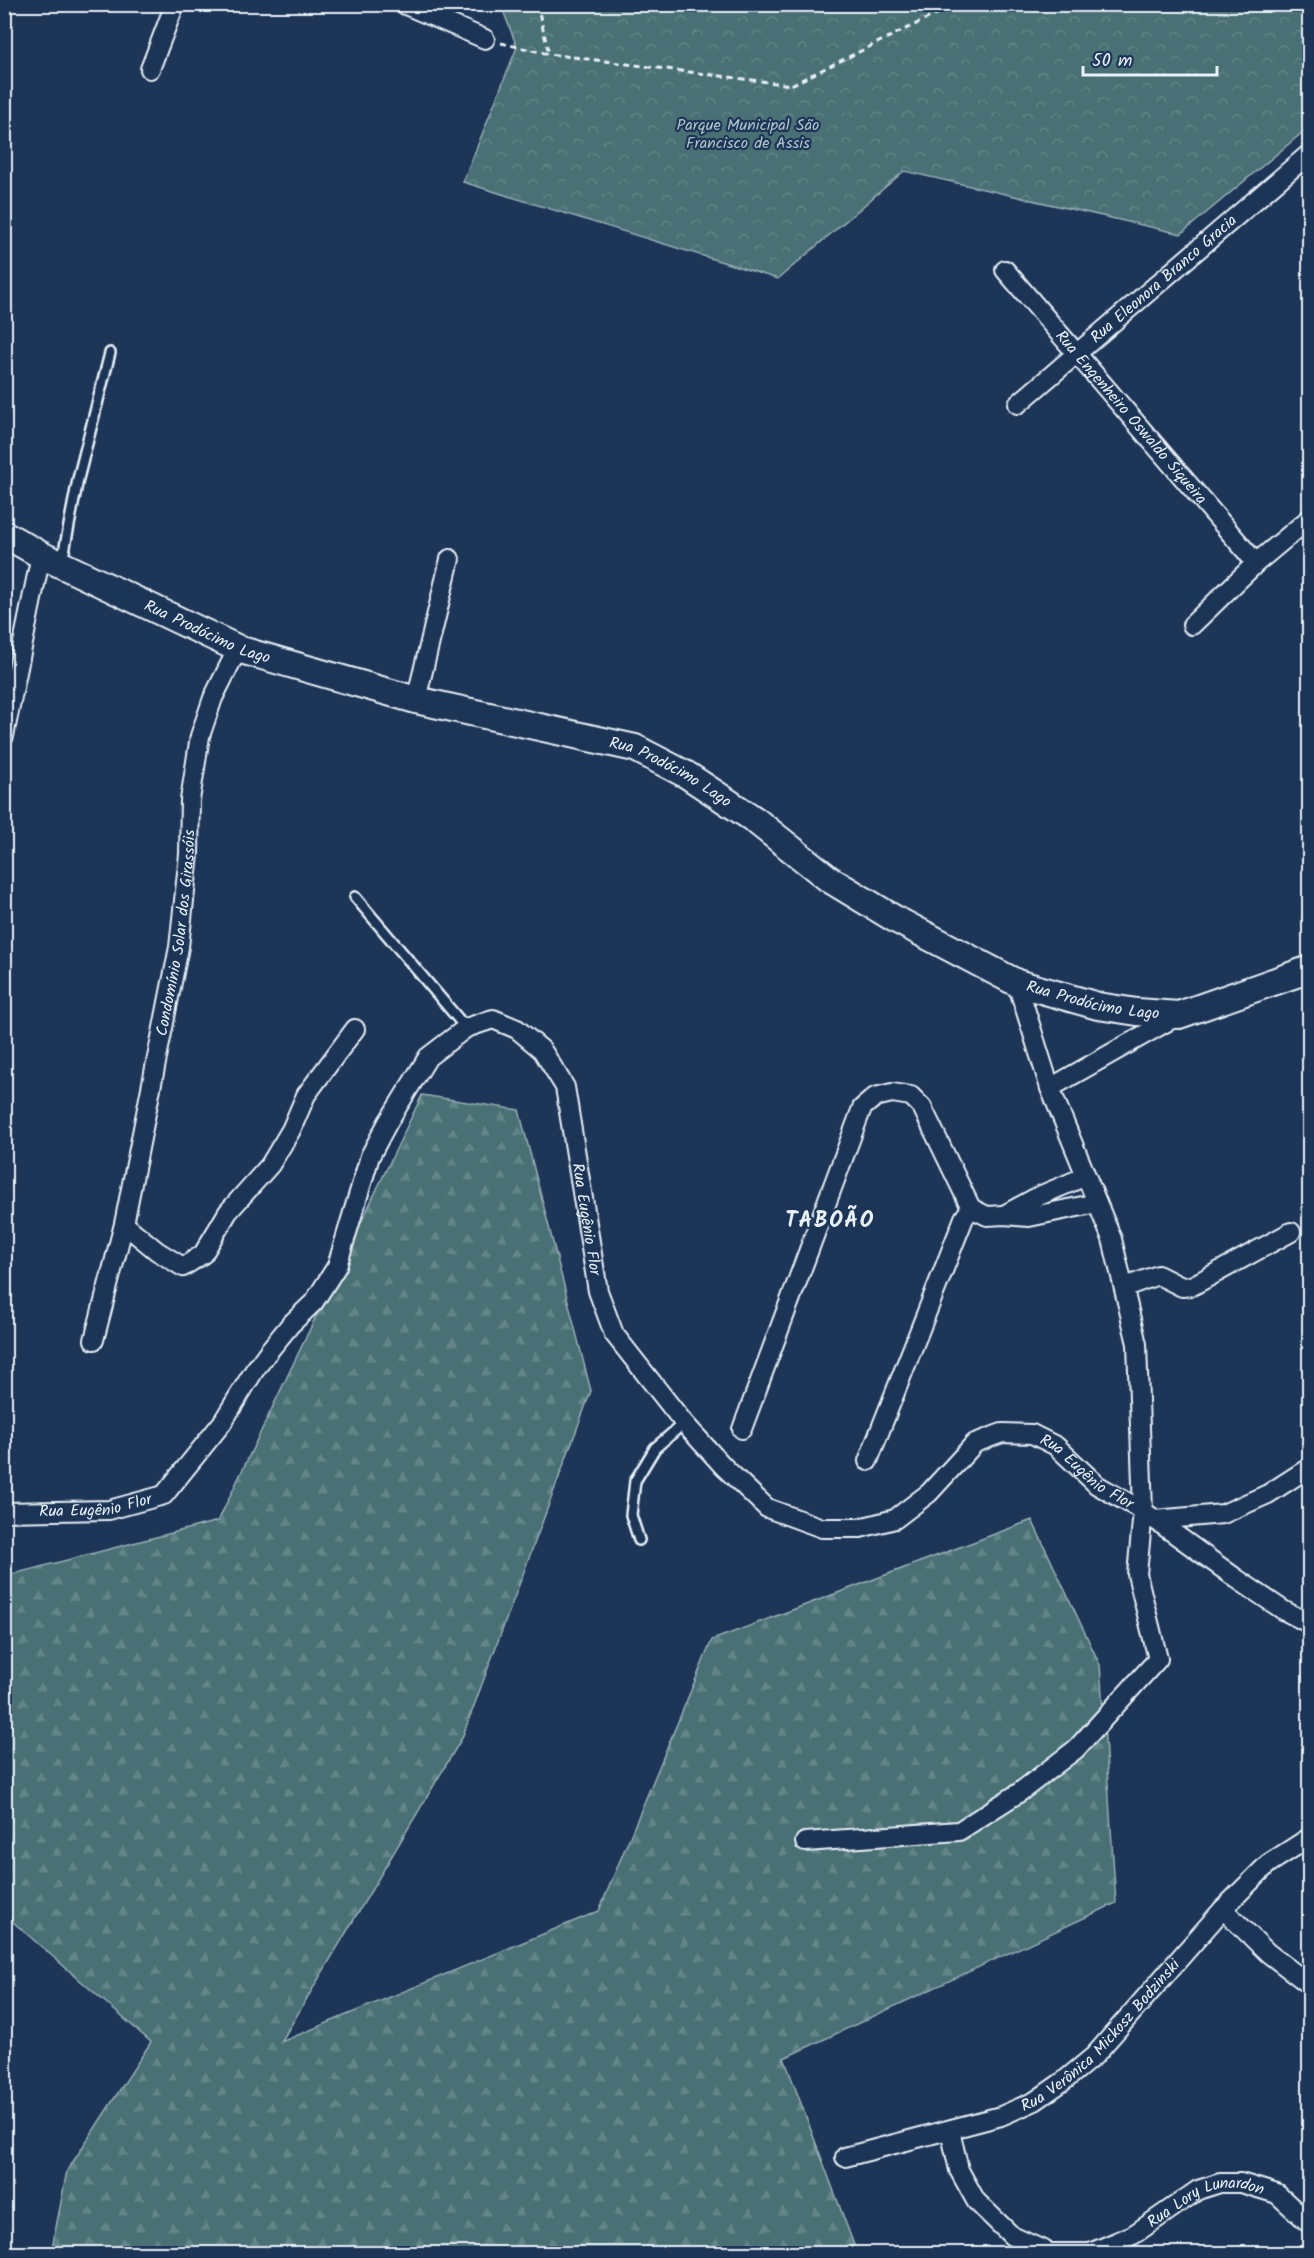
<svg xmlns="http://www.w3.org/2000/svg" width="1314" height="2258" font-family="Kalam,sans-serif">
	<style>
		.forest { fill: url(#forest-firs); stroke: #98b0b6; stroke-width: 1.5 }
		.park { fill: url(#park-crowns); stroke: #98b0b6; stroke-width: 1.5 }
		.lines { fill: none; stroke-linecap: round; stroke-linejoin: round }
		.service-casing { stroke: #e8f1f8; stroke-width: 14 }
		.minor-casing { stroke: #e8f1f8; stroke-width: 22 }
		.secondary-casing { stroke: #e8f1f8; stroke-width: 30 }
		.path { stroke: #e8f1f8; stroke-width: 3; stroke-dasharray: 6 4.5; stroke-linecap: butt }
		.service { stroke: #1d3557; stroke-width: 9 }
		.minor { stroke: #1d3557; stroke-width: 18 }
		.secondary { stroke: #1d3557; stroke-width: 26 }
		.labels { text-anchor: middle; dominant-baseline: central; stroke-width: 4.5; stroke-linejoin: round; paint-order: stroke }
		.park-label { font-size: 16px; fill: #b0c4ca; stroke: #1d3557 }
		.street-label { font-size: 16px; fill: #e8f1f8; stroke: #1d3557 }
		.district-label { font-size: 22px; font-weight: bold; letter-spacing: 1.5px; fill: #e8f1f8; stroke: #1d3557 }
	</style>
	<defs>
		<pattern id="forest-firs" width="22" height="20" patternUnits="userSpaceOnUse" patternTransform="scale(1.5)"><rect width="22" height="20" fill="#497074"/><path d="M5 1l3.5 6h-7zM16 11l3.5 6h-7z" fill="#638589"/></pattern>
		<pattern id="park-crowns" width="20" height="18" patternUnits="userSpaceOnUse" patternTransform="scale(1.5)"><rect width="20" height="18" fill="#497074"/><path d="M2 6a3 3 0 1 1 6 0M12 15a3 3 0 1 1 6 0" fill="none" stroke="#638589"/></pattern>
	</defs>
	<rect width="100%" height="100%" fill="#1d3557"/>
	<filter id="ink" filterUnits="userSpaceOnUse"><feTurbulence type="fractalNoise" baseFrequency=".0167" numOctaves="2"/><feDisplacementMap in="SourceGraphic" scale="12" xChannelSelector="R" yChannelSelector="G"/><feConvolveMatrix kernelMatrix="1 2 1 2 8 2 1 2 1" color-interpolation-filters="sRGB"/></filter>
	<g filter="url(#ink)">
		<path class="forest" d="M422 1095 519 1110 591 1391 462 1738 281 2042 599 1911 712 1640 1032 1520 1100 1665 1116 1903 784 2058 857 2253H51L67 2171 151 2042 5 1915V1576L218 1521Z"/>
		<path class="park" d="M501 5H1309V127L1181 234 904 171 778 279 463 182 517 47Z"/>
		<g class="lines">
			<defs>
				<path id="service" d="M62 562 78 479 110 353
					M355 897 466 1028
					M639 1540 631 1515 635 1481 655 1448 684 1423"/>
				<g id="minor">
					<path d="M403 4 485 39"/>
					<path d="M150 69 175 4"/>
					<path id="s1" d="M1005 270 1256 563"/>
					<path id="s2" d="M1018 404 1310 153"/>
					<path d="M1192 625 1256 563 1310 518"/>
					<path d="M416 700 450 559"/>
					<path d="M4 736 41 555"/>
					<path d="M1050 1088 1179 1015"/>
					<path d="M1004 1215 1039 1196 1086 1176"/>
					<path d="M124 1224 157 1251 183 1267 203 1254 228 1212 270 1165 291 1130 306 1095 355 1029"/>
					<path d="M1125 1287 1158 1275 1182 1287 1192 1286 1291 1232"/>
					<path id="s3" d="M94 1340 124 1224 179 947 189 854 190 800 200 736 213 698 232 660 241 650"/>
					<path d="M742 1429 862 1108 875 1097 892 1093 911 1096 922 1107 971 1208 987 1216 1004 1215 1029 1217 1097 1203"/>
					<path d="M868 1461 964 1218 971 1208"/>
					<path id="s4" d="M4 1512 109 1510 164 1495 222 1423 254 1371 268 1352 290 1325 314 1302 337 1266 370 1156 388 1122 428 1057 466 1028 493 1019 517 1029 542 1050 565 1087 598 1291 614 1334 684 1423 724 1467 767 1508 822 1528H860L895 1519 929 1493 975 1443 1002 1433 1032 1434 1056 1446 1097 1485 1143 1511 1237 1579 1283 1610 1310 1624"/>
					<path d="M1155 1520 1223 1514 1268 1494 1310 1467"/>
					<path d="M805 1842 959 1831 1020 1792 1076 1749 1158 1659 1137 1574 1143 1511 1137 1344 1112 1239 1050 1088 1017 983"/>
					<path d="M1223 1909 1268 1953 1310 1985"/>
					<path id="s5" d="M950 2130 959 2170 976 2201 1012 2236 1050 2253H1090L1133 2235 1198 2190 1220 2183H1241L1277 2194 1310 2224"/>
					<path id="s6" d="M845 2157 1001 2116 1035 2101 1065 2080 1094 2056 1223 1909 1268 1864 1310 1837"/>
				</g>
				<g id="secondary">
					<path id="s7" d="M4 534 41 555 241 650 416 700 635 748 687 775 755 820 829 879 895 919 1017 983 1098 1006 1137 1012 1179 1015 1310 969"/>
				</g>
			</defs>
			<use href="#service" class="service-casing"/>
			<use href="#minor" class="minor-casing"/>
			<use href="#secondary" class="secondary-casing"/>
			<path class="path" d="M537 4 549 54
				M501 43 549 54 791 85 957 4"/>
			<use href="#service" class="service"/>
			<use href="#minor" class="minor"/>
			<use href="#secondary" class="secondary"/>
		</g>
	</g>
	<g class="labels">
		<g class="park-label">
			<text x="748" y="125">Parque Municipal São<tspan x="748" dy="18">Francisco de Assis</tspan></text>
		</g>
		<g class="street-label">
			<text stroke="none"><textPath href="#s2" startOffset="192">Rua Eleonora Branco Gracia</textPath></text>
			<text stroke="none"><textPath href="#s1" startOffset="194">Rua Engenheiro Oswaldo Siqueira</textPath></text>
			<text stroke="none"><textPath href="#s7" startOffset="226">Rua Prodócimo Lago</textPath></text>
			<text stroke="none"><textPath href="#s7" startOffset="712">Rua Prodócimo Lago</textPath></text>
			<text stroke="none"><textPath href="#s3" startOffset="416">Condomínio Solar dos Girassóis</textPath></text>
			<text stroke="none"><textPath href="#s7" startOffset="1198">Rua Prodócimo Lago</textPath></text>
			<text stroke="none"><textPath href="#s4" startOffset="992">Rua Eugênio Flor</textPath></text>
			<text stroke="none"><textPath href="#s4" startOffset="1712">Rua Eugênio Flor</textPath></text>
			<text stroke="none"><textPath href="#s4" startOffset="92">Rua Eugênio Flor</textPath></text>
			<text stroke="none"><textPath href="#s6" startOffset="291">Rua Verônica Mickosz Bodzinski</textPath></text>
			<text stroke="none"><textPath href="#s5" startOffset="338">Rua Lory Lunardon</textPath></text>
		</g>
		<g class="district-label">
			<text x="830" y="1221">TABOÃO</text>
		</g>
	</g>
	<rect width="1314" height="2258" fill="none" stroke="#1d3557" stroke-width="24"/>
	<rect x="12" y="12" width="1290" height="2234" fill="none" stroke="#e8f1f8" stroke-width="2" filter="url(#ink)"/>
	<path d="M1083 66v9h134v-9" fill="none" stroke="#e8f1f8" stroke-width="3"/>
	<text x="1092" y="66" font-size="18" fill="#e8f1f8" stroke="#1d3557" stroke-width="4.5" paint-order="stroke">50 m</text>
</svg>
